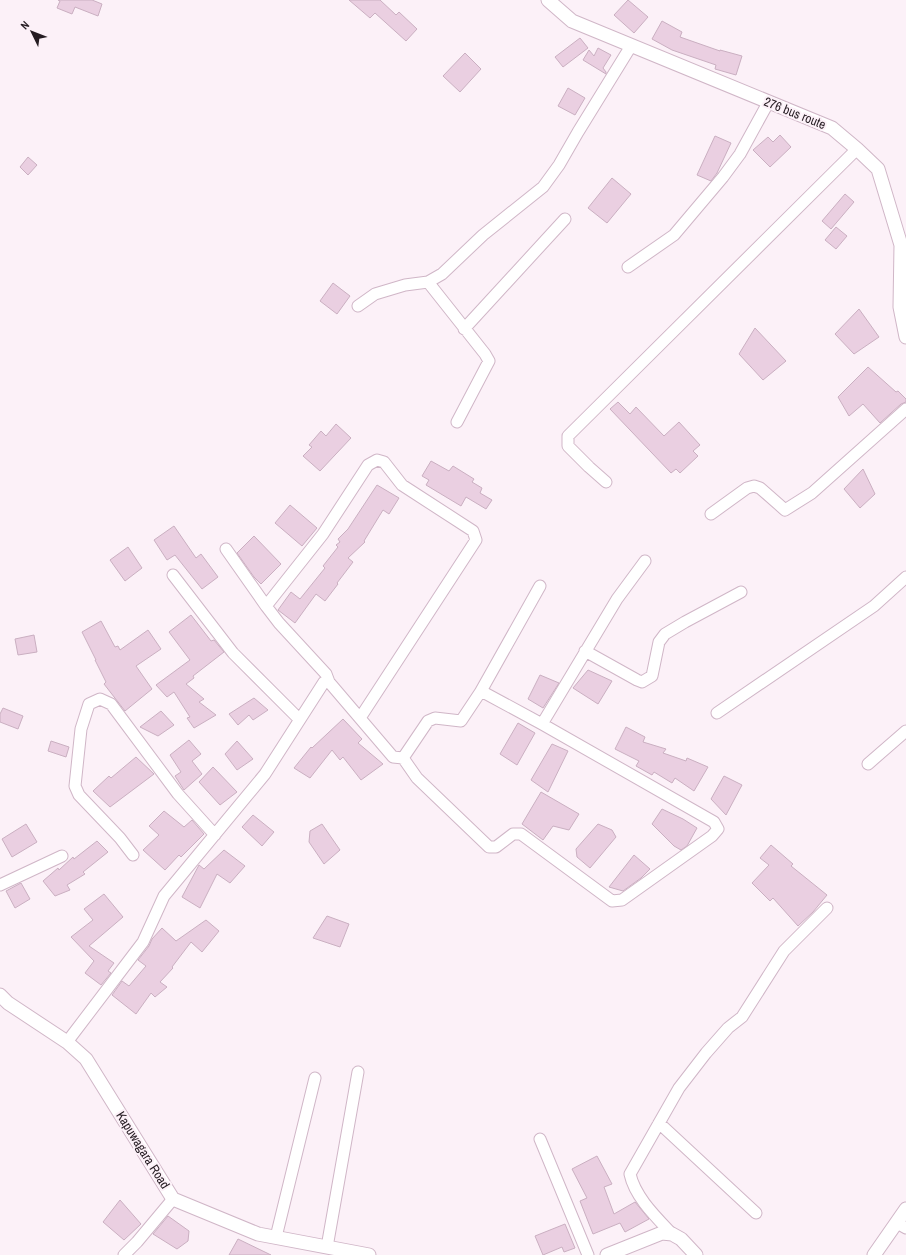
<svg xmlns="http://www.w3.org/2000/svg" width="906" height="1255" font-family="'Archivo Narrow',sans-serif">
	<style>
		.building { fill: #eacfe1; stroke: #caafc1 }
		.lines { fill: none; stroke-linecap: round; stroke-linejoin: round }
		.minor-casing { stroke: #d0b6c7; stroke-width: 13 }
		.tertiary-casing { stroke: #d0b6c7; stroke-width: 15 }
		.minor { stroke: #fff; stroke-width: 11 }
		.tertiary { stroke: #fff; stroke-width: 13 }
		.labels { text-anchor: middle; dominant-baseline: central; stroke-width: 4; stroke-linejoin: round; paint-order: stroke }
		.street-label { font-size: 13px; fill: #251c22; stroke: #fcf1f8 }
	</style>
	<rect width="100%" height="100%" fill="#fcf1f8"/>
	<path class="building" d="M58 0H92L102 4 98 16 75 7 72 14 57 8 60 1Z
		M349 0H380L396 15 399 12 417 29 406 41 375 13 370 18Z
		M628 0 648 17 634 33 614 15Z
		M662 21 682 32 680 37 720 51V50L742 56 736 75 715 69 716 65 672 50 652 39Z
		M580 38 588 48 563 67 555 57Z
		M598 48 611 55 603 68 606 72V74L583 60 589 50 594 56Z
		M465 53 481 69 460 92 443 76Z
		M568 88 585 98 575 115 558 106Z
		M780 135 791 147 770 167 753 150 768 137 773 142Z
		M715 136 731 143 717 173 711 181 697 175Z
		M28 157 37 165 28 175 20 167Z
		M612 178 631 194 607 223 588 208Z
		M845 194 854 202 831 229 822 221Z
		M836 227 847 236 836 249 825 240Z
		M333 283 350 296 337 314 320 301Z
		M859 309 879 337 854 354 835 334Z
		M755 328 786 361 763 380 739 354Z
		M868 367 896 392 898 391 906 399V402L901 404 880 423 863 404 849 416 838 397Z
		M618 402 630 414 636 407 664 436 679 422 700 445 693 451 698 456 680 473 676 469 671 473 610 409Z
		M336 424 351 438 320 471 303 456 312 447 309 445 321 431 326 436Z
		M431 461 449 471 453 466 474 479 472 482 482 488 480 493 492 500 486 509 466 497 461 506 426 485 429 480 422 476Z
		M863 469 875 494 860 508 844 489Z
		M377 485 399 498 389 514 383 510 364 541 365 542 348 558 353 562 337 583 338 584 325 601 316 594 295 623 278 610 291 592 300 599 325 568 323 566 338 547 336 545 340 542 338 539 348 529Z
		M290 505 317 528 302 546 275 523Z
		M174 526 196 558 201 554 218 577 202 589 175 555 167 560 154 540Z
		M254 536 281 564 261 584 254 577 237 553Z
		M128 547 142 568 125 581 110 560Z
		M191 615 211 641 214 640 224 652 193 676 194 678 186 684 204 699 199 702 216 715 194 728 187 718 190 717 174 692 167 697 156 685 190 660 169 632Z
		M101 621 115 647 118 646 120 650 148 630 161 649 136 666 152 689 125 711 104 684 106 682 95 660H96L82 632Z
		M34 635 37 652 18 655 15 639Z
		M588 670 612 681 598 704 573 688Z
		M540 675 559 683 543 708 528 699Z
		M254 698 268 710 253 720 249 715 238 725 229 714Z
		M3 708 23 716 18 729 0 722V714Z
		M161 711 174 725 158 736 140 727Z
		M343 719 362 739 358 743 383 764 361 780 343 757 340 760 332 750 310 778 294 768 311 747 312 748Z
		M518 723 535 733 517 765 500 754Z
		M626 727 645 737 643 742 666 749 663 753 686 761 687 758 708 767 694 791 675 778 672 783 654 772 652 775 636 766 639 761 615 749Z
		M189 740 201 754 192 761 202 774 184 790 175 776 181 772 170 755Z
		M51 741 69 747 66 757 48 751Z
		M237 741 253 759 237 770 225 754Z
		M552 744 568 751 548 792 531 780Z
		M136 757 154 774 110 807 93 791 109 776 111 778Z
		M213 767 237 792 220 805 199 782Z
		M724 776 742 785 726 815 711 799Z
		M541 792 579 814 569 830 553 826 543 840 522 824Z
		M662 809 683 819 697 828 687 846 681 850 674 846 652 824Z
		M164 811 184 827 192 820 204 834 181 857 179 855 165 870 143 850 159 835 149 826Z
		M253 815 274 832 262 846 242 827Z
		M26 824 37 842 12 857 2 839Z
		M322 824 340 850 324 864 309 842 310 831Z
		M598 824 612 830 616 837 590 868 577 857 576 849Z
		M97 841 108 852 83 872 85 874 67 885 70 890 55 896 43 881 58 868 59 870 73 857 74 859Z
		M771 845 793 864 791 866 827 895 813 912 798 926 773 898 770 901 752 883 769 865 760 858Z
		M224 850 245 866 230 883 217 874 200 908 182 897 199 865 204 869Z
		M634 855 650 869 641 878 623 891 609 887Z
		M21 883 30 899 15 908 6 891Z
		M104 894 123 917 89 946 114 963 108 971 111 973 101 985 85 973 94 961 71 937 93 920 84 909Z
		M327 916 349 924 340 947 313 938Z
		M206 920 219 931 202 952 191 942 172 967 173 968 160 982 167 987 155 997 151 993 136 1014 112 995 122 981 129 986 146 966 138 960 149 946 152 939 162 928 176 941Z
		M597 1156 612 1184 604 1187 614 1214 635 1202 649 1219 625 1232 620 1223 593 1234 580 1201 587 1198 572 1169Z
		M120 1200 141 1224 124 1240 103 1222Z
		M168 1216 189 1231 188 1241 177 1249 153 1234Z
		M565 1224 575 1248 564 1252 562 1247 543 1255 535 1236Z
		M238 1239 271 1255H229Z"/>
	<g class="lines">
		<defs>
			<path id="minor" d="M628 267 674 235 723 177 740 154 768 103
				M428 282 485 354 489 361 457 422
				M358 306 375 294 405 285 428 282 442 274 483 235 543 187 559 165 578 132 631 46
				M464 329 565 219
				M606 482 589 467 568 446V436L857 149
				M711 514 747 488 754 486 760 488 785 510 812 493 906 409
				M226 549 266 606
				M173 575 233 653 299 719
				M585 651 637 680 642 682 652 676 659 642 665 634 685 622 741 592
				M329 682 326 674 279 623 266 606 323 534 368 465 377 460 384 462 402 485 473 531 476 540 360 718
				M481 691 540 586
				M717 713 874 606 906 577
				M542 724 617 599 645 561
				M868 764 906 731
				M133 855 120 838 79 795 75 786 81 729 89 704 100 699 111 704 178 794 215 835
				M0 885 62 856
				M67 1042 143 942 164 896 265 774 324 682H329L393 757 403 758 428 721 435 718 461 721 481 691 542 724 714 822 718 829 712 836 622 900 612 901 521 834H513L496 847H489L417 778 403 758
				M659 1123 756 1213
				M540 1139 588 1255
				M897 1223 906 1228
				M672 1234C656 1217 635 1197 630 1174L679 1088 706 1053 728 1028 742 1017 784 951 827 908
				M276 1237 315 1078
				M327 1247 358 1072
				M124 1255 137 1242 173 1199"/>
			<path id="tertiary" d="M548 0 572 21 832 128 857 149 878 169 901 245 900 307 906 337
				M0 995 8 1003 67 1042 86 1059 173 1199 258 1234 369 1255
				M607 1255 662 1233 672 1234 681 1239 696 1255
				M874 1255 906 1209"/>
		</defs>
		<use href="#minor" class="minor-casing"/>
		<use href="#tertiary" class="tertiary-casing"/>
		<use href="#minor" class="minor"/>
		<use href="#tertiary" class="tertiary"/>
	</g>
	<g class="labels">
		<g class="street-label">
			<text transform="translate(795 113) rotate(22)">276 bus route</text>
			<text transform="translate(143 1150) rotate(58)">Kapuwagara Road</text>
		</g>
	</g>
	<g transform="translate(32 32) rotate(313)" stroke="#fcf1f8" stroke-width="3" paint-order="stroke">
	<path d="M0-3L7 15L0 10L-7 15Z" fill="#251c22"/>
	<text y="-6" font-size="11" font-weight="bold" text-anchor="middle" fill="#251c22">N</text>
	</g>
</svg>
